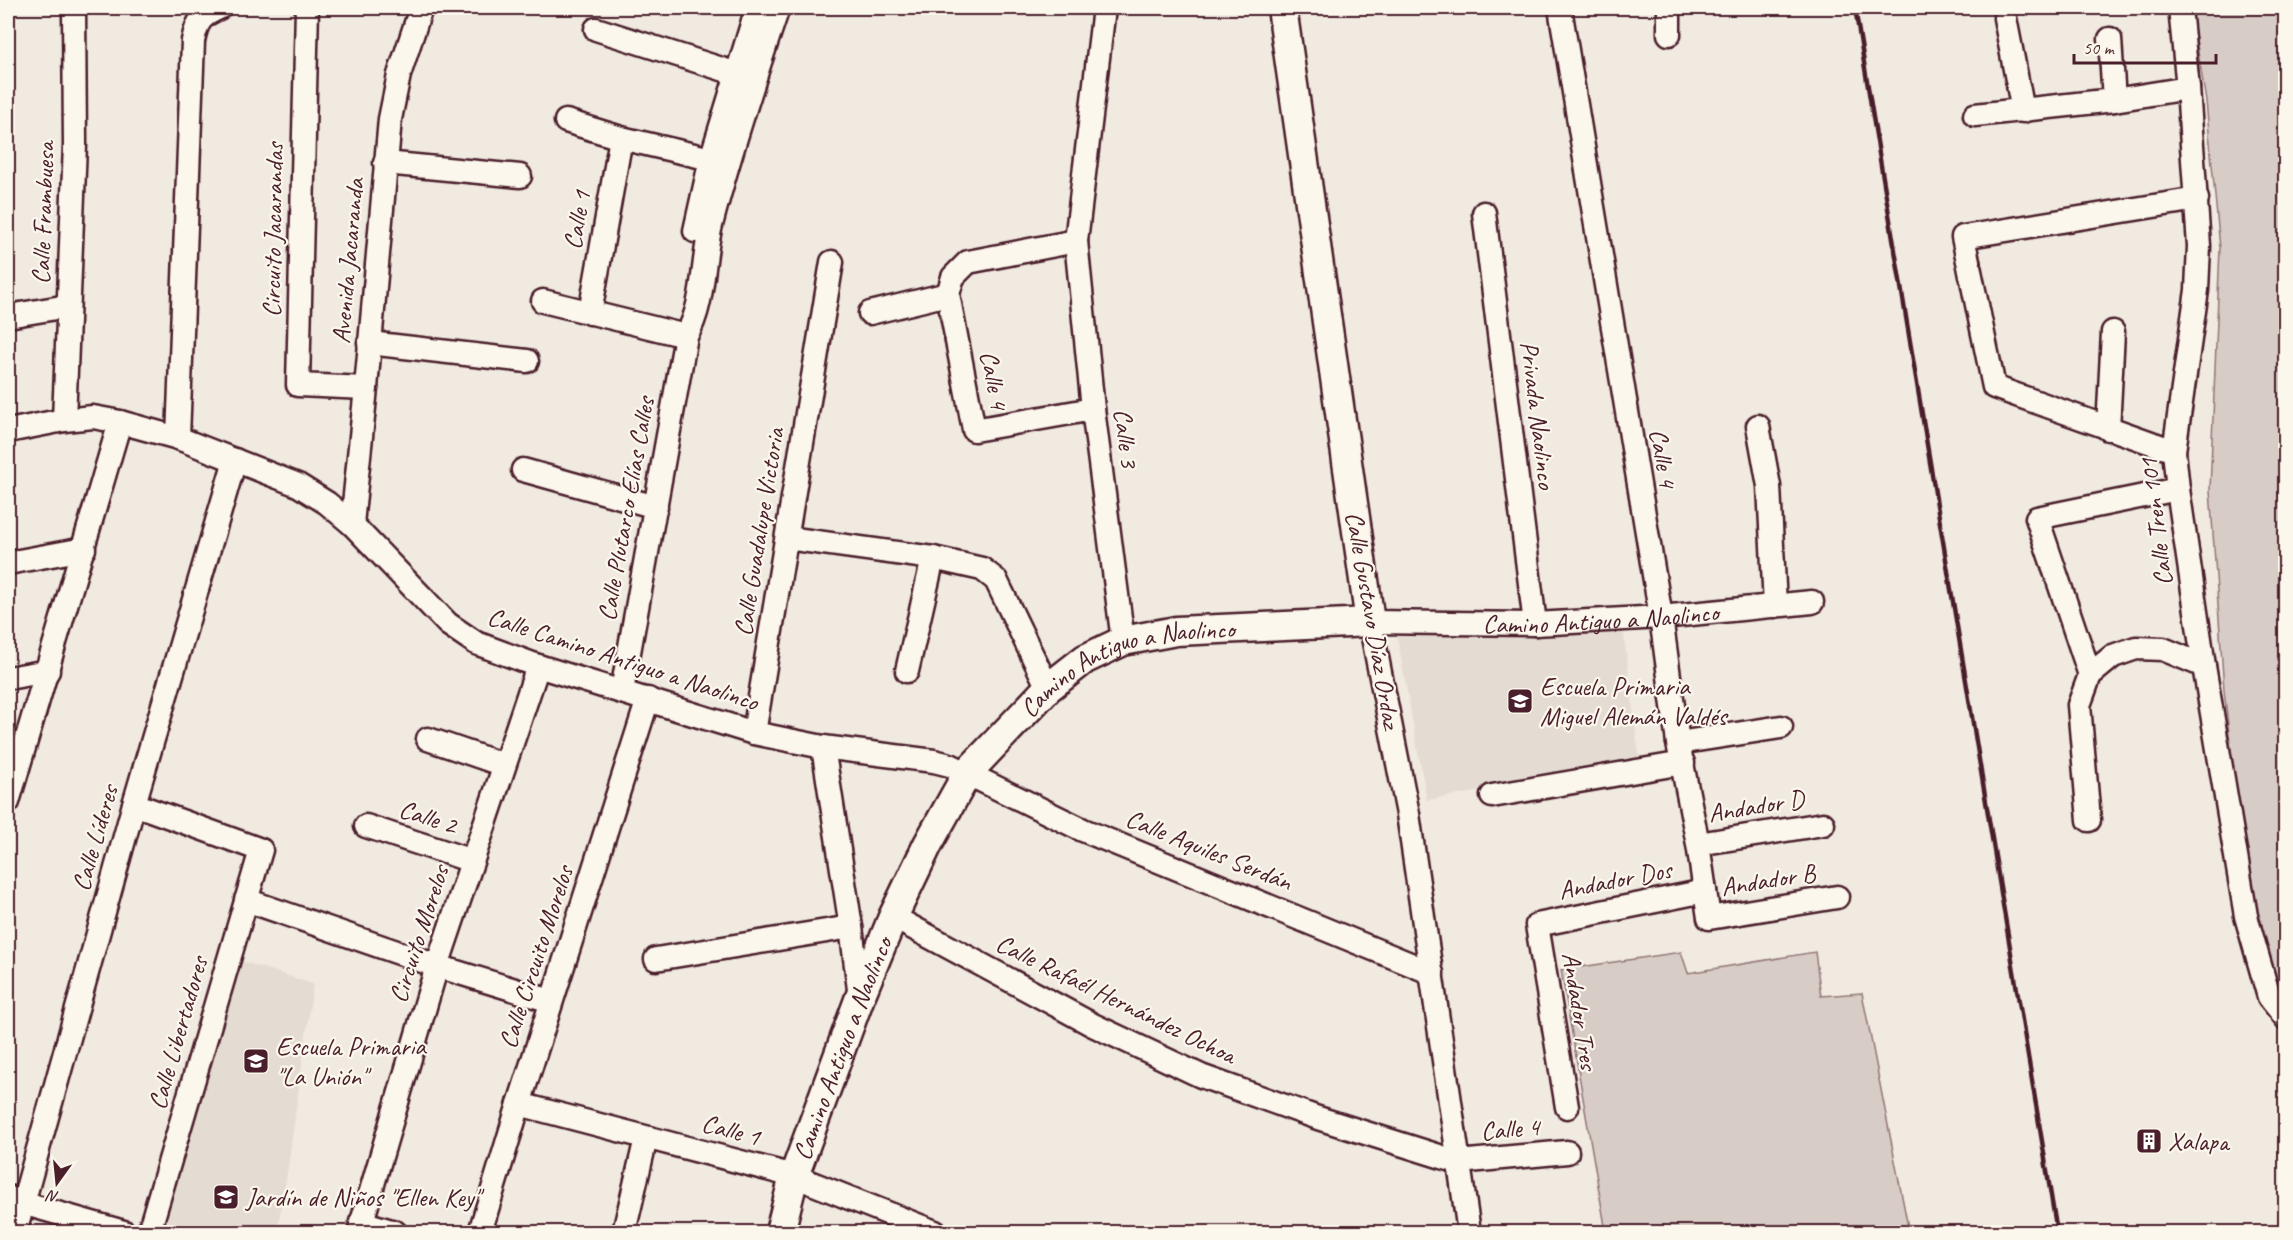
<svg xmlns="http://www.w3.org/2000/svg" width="2293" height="1240" font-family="Caveat,sans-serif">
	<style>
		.built { fill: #e4dbd2 }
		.green { fill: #d8ccc6; stroke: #917678; stroke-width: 1.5 }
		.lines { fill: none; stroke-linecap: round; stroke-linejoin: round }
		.minor-casing { stroke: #4a1f2b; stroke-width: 27 }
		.major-casing { stroke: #4a1f2b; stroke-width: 33 }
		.minor { stroke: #fbf7ec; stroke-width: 22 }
		.major { stroke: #fbf7ec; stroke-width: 28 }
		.rail { stroke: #4a1f2b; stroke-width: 4.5 }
		.labels { text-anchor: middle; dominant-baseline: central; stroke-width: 4.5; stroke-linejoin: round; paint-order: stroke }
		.street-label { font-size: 26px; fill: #4a1f2b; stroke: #fbf7ec }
		.poi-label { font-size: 26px; fill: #4a1f2b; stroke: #fbf7ec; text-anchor: start }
	</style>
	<rect width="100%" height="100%" fill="#f0eae0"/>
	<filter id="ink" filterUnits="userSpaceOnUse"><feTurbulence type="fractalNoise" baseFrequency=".0167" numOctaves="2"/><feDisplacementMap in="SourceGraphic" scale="12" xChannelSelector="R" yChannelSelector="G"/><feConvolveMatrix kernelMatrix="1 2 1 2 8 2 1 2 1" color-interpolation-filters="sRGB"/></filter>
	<g filter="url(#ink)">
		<path class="built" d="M1623 629 1640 765 1427 800 1397 636Z
			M241 961 313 984 288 1167 277 1232H179L161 1227Z"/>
		<path class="green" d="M2191 8H2285V1004L2283 1002 2247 890 2224 690 2210 490 2220 248 2206 101Z
			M1681 952 1688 973 1815 952 1821 996 1862 993 1909 1232H1606L1561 970Z"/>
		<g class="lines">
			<defs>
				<g id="minor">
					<path d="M307 8 298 385 366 388"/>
					<path d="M1104 8 1076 241 1093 409 1123 641"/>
					<path d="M1560 8 1661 617 1678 743 1698 844 1709 918 1837 897"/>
					<path d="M1669 8V34"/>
					<path d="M2180 8 2188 88 2199 246 2197 290 2174 451 2178 489 2204 666 2246 916 2269 997 2286 1018"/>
					<path d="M2005 18 2023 111"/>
					<path d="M596 29 750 78"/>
					<path d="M2110 39 2114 100"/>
					<path d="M1975 115 2114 100 2188 88"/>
					<path d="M566 121 621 138 724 162"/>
					<path d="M385 163 520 176"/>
					<path d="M1484 213 1535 624"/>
					<path d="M695 231 711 159 757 8"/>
					<path d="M948 294 974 430 1093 409"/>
					<path d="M543 301 686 336"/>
					<path d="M590 313 621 138"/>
					<path d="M870 313 948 294 953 277 968 262 1076 241"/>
					<path d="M8 316 68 306"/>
					<path d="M369 343 527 361"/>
					<path d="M64 420 75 145 74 8"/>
					<path d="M1758 426 1769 486 1775 606"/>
					<path d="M2108 429 2113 332"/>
					<path d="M8 431 64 420 93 417 120 422 178 438 298 485 327 503 352 524 448 624 476 643 538 666 754 733 823 747 934 761 950 765 1083 830 1432 973"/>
					<path d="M178 438 193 41C197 21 201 16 219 8"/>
					<path d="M2174 451 1994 387 1963 237 2197 199"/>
					<path d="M523 470 656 507"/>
					<path d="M352 524 366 388 390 119 399 75 421 8"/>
					<path d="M787 538 933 558 982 569 996 580 1048 688"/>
					<path d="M8 563 84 549"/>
					<path d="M907 671 933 558"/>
					<path d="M2090 675 2037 518 2178 489"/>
					<path d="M8 678 48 671"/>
					<path d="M622 691 686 336C705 304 702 261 711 225 730 152 754 79 778 8"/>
					<path d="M754 733 832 262"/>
					<path d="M428 739 504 765"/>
					<path d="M1678 743 1781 727"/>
					<path d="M823 747 851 927 860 997"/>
					<path d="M1492 796 1683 763"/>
					<path d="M8 802 120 422"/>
					<path d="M134 804 261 850 149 1232"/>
					<path d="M2089 820 2079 705 2090 675 2113 656 2136 648 2163 649 2204 666"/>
					<path d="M366 826 472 861"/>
					<path d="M1698 844 1823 824"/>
					<path d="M246 900 437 966 551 1001"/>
					<path d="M893 917 1093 1025 1201 1076 1318 1118 1458 1162 1567 1152"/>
					<path d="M656 959 851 927"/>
					<path d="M519 1104 794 1176 935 1232"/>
					<path d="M1567 1107 1537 925 1705 891"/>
					<path d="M8 1197 22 1203 124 1232"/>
					<path d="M361 1222 395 1232"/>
					<path d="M15 1232 134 804 235 460"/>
					<path d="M359 1232 437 966 538 666"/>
					<path d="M480 1232 519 1104 648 699"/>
					<path d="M624 1232 646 1138"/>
					<path id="s1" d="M1469 1232 1408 814 1370 622 1535 624 1661 617 1812 602"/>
				</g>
				<g id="major">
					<path id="s2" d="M780 1232 794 1176 860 997 893 917 928 844 968 772 1048 688 1085 659 1123 641 1176 631 1370 622 1282 8"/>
				</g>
			</defs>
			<use href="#minor" class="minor-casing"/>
			<use href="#major" class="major-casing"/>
			<use href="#minor" class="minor"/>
			<use href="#major" class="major"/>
			<path class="rail" d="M1855 8 2057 1232"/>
		</g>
	</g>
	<defs>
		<symbol id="school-square" viewBox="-11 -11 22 22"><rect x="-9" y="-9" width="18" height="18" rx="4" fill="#4a1f2b" stroke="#fbf7ec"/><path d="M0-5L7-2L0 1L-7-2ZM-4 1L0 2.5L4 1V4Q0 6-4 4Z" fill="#fff"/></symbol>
		<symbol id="building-square" viewBox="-11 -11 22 22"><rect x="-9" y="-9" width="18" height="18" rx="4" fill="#4a1f2b" stroke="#fbf7ec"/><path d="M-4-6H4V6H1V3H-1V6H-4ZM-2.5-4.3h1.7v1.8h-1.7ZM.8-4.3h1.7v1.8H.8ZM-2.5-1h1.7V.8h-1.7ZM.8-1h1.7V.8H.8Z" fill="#fff"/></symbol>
	</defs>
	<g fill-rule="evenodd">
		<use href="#school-square" x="1505" y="686" width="30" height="30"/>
		<use href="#school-square" x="241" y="1046" width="30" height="30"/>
		<use href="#building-square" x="2134" y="1126" width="30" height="30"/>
		<use href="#school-square" x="211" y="1182" width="30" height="30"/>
	</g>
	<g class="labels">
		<g class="street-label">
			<text transform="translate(43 213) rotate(-88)">Calle Frambuesa</text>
			<text transform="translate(577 220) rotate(-80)">Calle 1</text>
			<text transform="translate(273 230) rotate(-89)">Circuito Jacarandas</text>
			<text transform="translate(348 261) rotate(-85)">Avenida Jacaranda</text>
			<text transform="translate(994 380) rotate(79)">Calle 4</text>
			<text transform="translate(1538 415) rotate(83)">Privada Naolinco</text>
			<text transform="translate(1126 438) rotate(83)">Calle 3</text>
			<text transform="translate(1663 458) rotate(80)">Calle 4</text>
			<text transform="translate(626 509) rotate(-80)">Calle Plutarco Elías Calles</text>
			<text transform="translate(2156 522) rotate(-97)">Calle Tren 101</text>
			<text transform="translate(759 532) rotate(-81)">Calle Guadalupe Victoria</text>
			<text stroke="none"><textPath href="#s1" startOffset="849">Camino Antiguo a Naolinco</textPath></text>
			<text transform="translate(1373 620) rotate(80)">Calle Gustavo Díaz Ordaz</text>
			<text transform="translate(623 659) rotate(18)">Calle Camino Antiguo a Naolinco</text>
			<text stroke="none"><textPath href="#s2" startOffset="698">Camino Antiguo a Naolinco</textPath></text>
			<text transform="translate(1756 806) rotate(-9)">Andador D</text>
			<text transform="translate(428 817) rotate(18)">Calle 2</text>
			<text transform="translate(95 838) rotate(-74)">Calle Líderes</text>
			<text transform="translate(1209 850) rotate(22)">Calle Aquiles Serdán</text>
			<text transform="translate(1615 880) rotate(-11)">Andador Dos</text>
			<text transform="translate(1768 880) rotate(-9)">Andador B</text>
			<text transform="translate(419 934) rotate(-72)">Circuito Morelos</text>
			<text transform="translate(536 957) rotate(-72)">Calle Circuito Morelos</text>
			<text transform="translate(1116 999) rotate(26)">Calle Rafaél Hernández Ochoa</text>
			<text transform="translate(1580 1011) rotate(81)">Andador Tres</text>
			<text transform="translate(178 1033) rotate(-74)">Calle Libertadores</text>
			<text stroke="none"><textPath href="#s2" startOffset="194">Camino Antiguo a Naolinco</textPath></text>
			<text transform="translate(1510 1129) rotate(-5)">Calle 4</text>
			<text transform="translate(731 1130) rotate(15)">Calle 1</text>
		</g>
		<g class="poi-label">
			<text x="1540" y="686">Escuela Primaria<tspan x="1540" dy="30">Miguel Alemán Valdés</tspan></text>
			<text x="276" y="1046">Escuela Primaria<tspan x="276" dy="30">"La Unión"</tspan></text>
			<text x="2168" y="1141">Xalapa</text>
			<text x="246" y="1197">Jardín de Niños "Ellen Key"</text>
		</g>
	</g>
	<rect width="2293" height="1240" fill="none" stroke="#fbf7ec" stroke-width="30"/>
	<rect x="15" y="15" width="2263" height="1210" fill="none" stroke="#4a1f2b" stroke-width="2" filter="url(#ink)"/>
	<g transform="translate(57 1183) rotate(195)" stroke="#fbf7ec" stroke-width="4.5" paint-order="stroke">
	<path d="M0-4.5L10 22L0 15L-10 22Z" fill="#4a1f2b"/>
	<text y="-9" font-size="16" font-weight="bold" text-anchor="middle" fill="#4a1f2b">N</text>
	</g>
	<path d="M2074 54v9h142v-9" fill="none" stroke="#4a1f2b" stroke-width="3"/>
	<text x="2083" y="54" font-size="18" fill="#4a1f2b" stroke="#fbf7ec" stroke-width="4.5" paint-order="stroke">50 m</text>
</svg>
